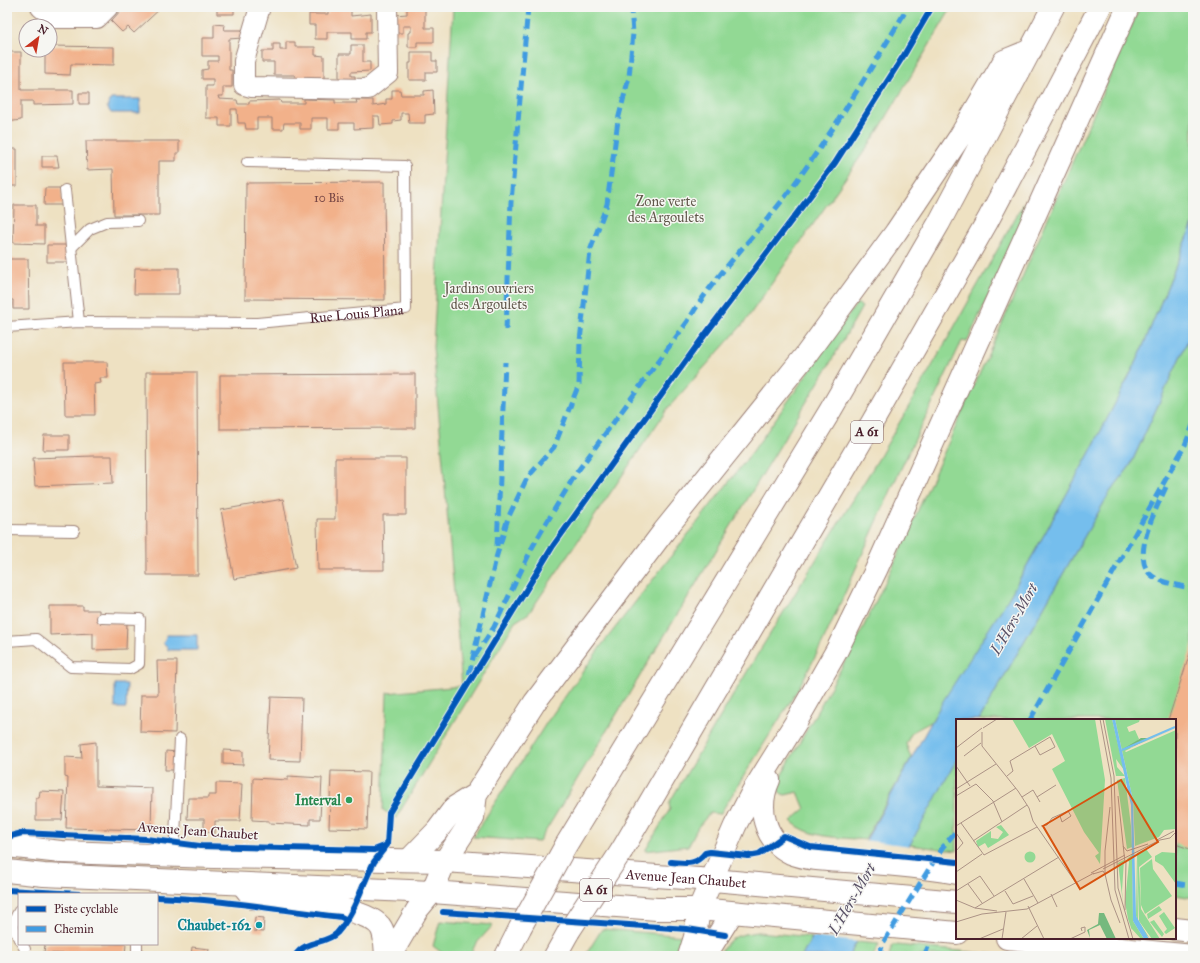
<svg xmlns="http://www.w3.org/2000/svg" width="1200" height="963" font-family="'IM FELL Great Primer',serif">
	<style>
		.green { fill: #92d994; stroke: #6e7c60 }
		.water { fill: #75beed; stroke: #606e8c }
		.pier { fill: #eee1c2 }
		.building { fill: #f2b18a }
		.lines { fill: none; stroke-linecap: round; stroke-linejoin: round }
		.service-casing { stroke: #9c8076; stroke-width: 12 }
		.minor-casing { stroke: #9c8076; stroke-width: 22 }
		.secondary-casing { stroke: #9c8076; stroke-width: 24 }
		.motorway-casing { stroke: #9c8076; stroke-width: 24 }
		.service { stroke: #fff; stroke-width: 10 }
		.minor { stroke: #fff; stroke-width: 20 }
		.secondary { stroke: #fff; stroke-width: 22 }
		.motorway { stroke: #fff; stroke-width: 22 }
		.motorway-bridge-casing { stroke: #9c8076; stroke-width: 24; stroke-linecap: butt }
		.motorway-bridge { stroke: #fff; stroke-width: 22 }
		.quiet { stroke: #409be1; stroke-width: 5; stroke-dasharray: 10 5; stroke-linecap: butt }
		.cycleway-casing { stroke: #f6f6f2; stroke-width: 8 }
		.cycleway { stroke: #0057b8; stroke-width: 6 }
		.leisure-dot { fill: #2e9e5b; stroke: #f6f6f2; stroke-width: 1.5 }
		.culture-dot { fill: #0f9aa8; stroke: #f6f6f2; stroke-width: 1.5 }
		.labels { text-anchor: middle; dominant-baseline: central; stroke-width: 3; stroke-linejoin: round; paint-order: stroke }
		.number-label { font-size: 12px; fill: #744443 }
		.shield { fill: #f6f6f2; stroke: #7e6067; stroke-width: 1 }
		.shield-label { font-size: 13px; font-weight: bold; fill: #4a1f2b }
		.park-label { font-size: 14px; fill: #60574a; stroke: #f6f6f2 }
		.street-label { font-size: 14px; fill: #4a1f2b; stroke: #f6f6f2 }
		.leisure-label { font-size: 14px; font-weight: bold; fill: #27864d; stroke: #f6f6f2; text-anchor: end }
		.culture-label { font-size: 14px; font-weight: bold; fill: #0d838f; stroke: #f6f6f2; text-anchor: end }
		.water-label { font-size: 15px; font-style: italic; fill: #574f65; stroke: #f6f6f2 }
		.inset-river { fill: none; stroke: #75beed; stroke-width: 2 }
		.inset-road { fill: none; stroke: #ac9386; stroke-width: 1 }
		.view { fill: #d8530f; fill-opacity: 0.15; stroke: #d8530f; stroke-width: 2 }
		.inset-edge { fill: none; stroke: #4a1f2b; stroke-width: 2 }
	</style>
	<rect width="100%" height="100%" fill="#f6f6f2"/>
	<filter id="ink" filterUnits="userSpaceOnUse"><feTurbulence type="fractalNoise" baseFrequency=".025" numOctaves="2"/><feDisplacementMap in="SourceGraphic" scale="8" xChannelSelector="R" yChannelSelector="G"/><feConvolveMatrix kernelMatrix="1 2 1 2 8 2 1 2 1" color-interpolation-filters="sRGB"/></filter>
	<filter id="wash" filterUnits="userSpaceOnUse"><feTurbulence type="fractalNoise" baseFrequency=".012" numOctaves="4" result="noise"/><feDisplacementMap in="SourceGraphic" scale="16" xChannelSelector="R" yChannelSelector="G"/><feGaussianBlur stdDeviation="0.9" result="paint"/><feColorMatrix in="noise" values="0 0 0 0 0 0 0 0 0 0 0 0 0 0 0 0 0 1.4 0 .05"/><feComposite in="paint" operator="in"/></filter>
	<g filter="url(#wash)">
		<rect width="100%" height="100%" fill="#eee1c2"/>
		<path class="green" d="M453 7H952L877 133 744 323 668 408 529 613 515 622 396 818 383 810 387 693 462 686 433 347Z
			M1140 7H1193V224L1137 361 1089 454 1010 596 931 722 912 732 906 744 911 758 865 840C840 837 810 839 791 821L805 809 798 792 785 795 780 793 778 789 781 776 858 638 892 568 1000 328Z
			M1023 204 1030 206 967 342 962 341 896 479 822 644 797 691 720 814 710 813 698 827 688 846 645 851 670 809 669 803 757 655 879 458 943 347Z
			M857 303 862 307 829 365 539 842 473 837 547 722 601 646 753 451Z
			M1193 329V898L1175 895V720H979L1110 492 1130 466Z
			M957 759V851L909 845Z
			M440 921 493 925 475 945 470 956H446L433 946Z
			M602 929 684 936 672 956H585Z
			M758 932 812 937 802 956H719C729 936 737 935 758 932Z
			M857 942 879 944 873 956H849Z
			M892 945H897L1011 956H889Z"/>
		<path class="water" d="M111 99H140V113H111L107 107Z
			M1193 224V329L1130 466 1110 492 979 720H957V759L849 956H802L943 701 1010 596 1089 454 1137 361Z
			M167 635H197V650H168V647L163 643Z
			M115 684H127L126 708H115Z"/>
		<path class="pier" d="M863 840 911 846 859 942 810 937Z"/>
		<g id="blocks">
			<path class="building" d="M124 7 129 9 131 7H162L134 33 128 27 122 32 111 21Z
				M217 7H234V14H217Z
				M323 7H358V9H351V16L371 14V32H366V39H352V32H327V39H315V25H309V14H328V9H323Z
				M407 7H425V28H434V42H417V47H408V33L411 32V26H403V33H395V15L407 14Z
				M214 24 225 25 224 30H242V38L229 39V70H232V87H223V96H218L219 99 237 100 238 104H249V101L280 100 281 103H304V99L335 100V103H357L356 100H373V106L386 104V99H392V90H400L401 95H424V91L433 90 434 114 425 115V123H409L408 113H401V120L393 121V124L380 125 379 116H373V128L354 129V123H339V129H328V118H311V129H300V123H284L283 129H272V118H257V129H246L245 123H238L237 109H231V126H219V118H206V86H213V79H202V70L208 69V61H218V56H202V38H214Z
				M286 42H295V47H315V55L324 56V81L295 78V75H274V62H262V51H273V44H280V50H286Z
				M351 45H363V62H370V71L351 72V76H355V84L339 85V54H351Z
				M50 46 114 47V65L71 64 70 75 45 74V50H50Z
				M7 52H21V90H73V104L33 105V101H21V120L7 122Z
				M411 52H432V61H437V72H426V80H409V63H411Z
				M79 93H89V104H79Z
				M86 141H179V153H176V161H159V215H114L113 169 87 170Z
				M7 149H17V186H9V187H7Z
				M42 156H57L59 167H42Z
				M384 182 385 300 245 299 246 183Z
				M45 188H61L63 205H44Z
				M14 205H36V226H44V244L13 243Z
				M47 245H67L68 262H47Z
				M7 259H28L29 309H13V300L7 299Z
				M135 268H179V294H134Z
				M64 362H107L108 378H100L101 383 94 384 95 415H65Z
				M146 372H197L198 575H147Z
				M415 374V428L220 429V375Z
				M44 435H69V450H43Z
				M94 456H112L113 483 35 486 33 458Z
				M335 458H406V515H383L384 570H318L317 519H335Z
				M283 499 296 568 234 579 221 510Z
				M50 606H83V610H99V622H127L126 649 93 650V633L50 635Z
				M1193 644V850L1175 844V720H1168Z
				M157 661H177L175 733 140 732 141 695H158Z
				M271 697 302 698 300 761 268 760Z
				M96 742V786L152 788 151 830 66 828 68 778 65 777V757L82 758 81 744Z
				M223 750 243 751V765L223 764Z
				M166 751 177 752V770H165Z
				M331 771 369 772 367 829 329 828Z
				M288 776 322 778 320 819H310V825L269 823V821L252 820 253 778 288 780Z
				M216 783 242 784 240 821H215V833L204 832V819H187L188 798H208V795H216Z
				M40 791 64 792 62 820H36V798H39Z
				M255 917 264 918 263 932 254 931Z
				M45 944H126L125 955 108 956 44 953Z
				M192 947 209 949 208 956H191Z"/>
		</g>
	</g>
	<g filter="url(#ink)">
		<use href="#blocks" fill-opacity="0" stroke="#9c8076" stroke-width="1"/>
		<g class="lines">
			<defs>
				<g id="service">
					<path d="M65 190 79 322"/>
					<path d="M72 247 90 229 107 222 138 221"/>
					<path id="s1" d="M7 327 79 322 257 323 406 309 405 166 247 162"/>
					<path d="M7 530 74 531"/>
					<path d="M7 641 36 639 71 667 130 669 139 664 140 619 102 618"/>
					<path d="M174 855 180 739"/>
					<path d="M19 911C12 922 13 927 19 939"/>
					<path d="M22 944 25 949 24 956"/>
					<path d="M137 956V944"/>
					<path d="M1030 956 1032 938"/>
				</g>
				<path id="minor" d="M41 7 54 18H97L108 7
					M260 7 244 61V85L251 87 368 89 388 73 387 7"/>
				<g id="secondary">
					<path id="s2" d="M7 846 61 852 214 857 445 861 713 880 957 902"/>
					<path d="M7 871 44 875 432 892 657 909H699L957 933"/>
					<path d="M1175 929 1193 931"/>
					<path d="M1007 938 1193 956"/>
				</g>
				<path id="motorway" d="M769 780C757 806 763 840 791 853 811 861 836 860 857 862 890 864 924 867 957 873
					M566 845 830 411 939 223 1053 7
					M622 850 873 421 988 220 1100 7
					M409 860 437 831 455 807 476 794 535 702 664 531 805 356 896 232 959 138 1004 61 1031 50
					M242 884 253 898C282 901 361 904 380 926 386 934 385 947 386 956
					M390 956 417 910 432 892 445 861 473 818 476 794
					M506 956 520 928
					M555 956 569 931
					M689 956 695 937 699 909 735 826 753 791 796 722 837 650 876 570 1128 7
					M705 956 732 913"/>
			</defs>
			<use href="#service" class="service-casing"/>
			<use href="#minor" class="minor-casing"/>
			<use href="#secondary" class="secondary-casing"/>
			<use href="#motorway" class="motorway-casing"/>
			<use href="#service" class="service"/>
			<use href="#minor" class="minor"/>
			<use href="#secondary" class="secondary"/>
			<use href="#motorway" class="motorway"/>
			<defs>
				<path id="motorway-bridge" d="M520 928 566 845
					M569 931 622 850"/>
			</defs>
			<use href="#motorway-bridge" class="motorway-bridge-casing"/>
			<use href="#motorway-bridge" class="motorway-bridge"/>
			<path class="quiet" d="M506 330 511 202 528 7
				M1166 487C1157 507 1131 555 1150 574 1159 583 1180 585 1193 589
				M497 546 505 362
				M475 656 494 627 533 546 554 510 577 472 688 321C713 277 750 242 781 202 828 140 868 74 908 7
				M469 675 496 558 508 518 527 478 554 447 579 384 580 341 590 251 607 204 618 120 629 77 633 33 631 7
				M1030 720 1185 445 1193 425
				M1175 883 1193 886
				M879 956 883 943 942 848 957 830
				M924 956 929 945"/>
			<defs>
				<path id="cycleway" d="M7 837 22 833 146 839 200 846 374 850 387 845
					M387 845 389 813 553 546 701 340 835 163 904 55 932 7
					M671 862C686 863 695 866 705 853L710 852 748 856 759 854 784 836 810 847 957 862
					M7 890 79 894
					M157 897C219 899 280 910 341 917L347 920
					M443 912 687 929 725 935
					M295 956C306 939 325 945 337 933 355 913 362 885 374 862 378 856 383 850 387 845"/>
			</defs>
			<use href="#cycleway" class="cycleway-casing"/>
			<use href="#cycleway" class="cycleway"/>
		</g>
	</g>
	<circle class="leisure-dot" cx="349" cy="800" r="4"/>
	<circle class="culture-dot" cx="259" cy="925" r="4"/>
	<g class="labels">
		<g class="number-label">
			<text x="329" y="198">10 Bis</text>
		</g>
		<g class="shield">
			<rect x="851" y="421" width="32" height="22" rx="3"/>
			<rect x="580" y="879" width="32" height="22" rx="3"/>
		</g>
		<g class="shield-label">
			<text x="867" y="432">A 61</text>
			<text x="596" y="890">A 61</text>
		</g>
		<g class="park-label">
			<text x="666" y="201">Zone verte<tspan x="666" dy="16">des Argoulets</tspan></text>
			<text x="489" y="288">Jardins ouvriers<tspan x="489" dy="16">des Argoulets</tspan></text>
		</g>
		<g class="street-label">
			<text stroke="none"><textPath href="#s1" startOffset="350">Rue Louis Plana</textPath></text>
			<text transform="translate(198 831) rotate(4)">Avenue Jean Chaubet</text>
			<text stroke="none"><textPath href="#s2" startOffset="680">Avenue Jean Chaubet</textPath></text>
		</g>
		<g class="leisure-label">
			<text x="341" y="800">Interval</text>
		</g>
		<g class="culture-label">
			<text x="251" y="925">Chaubet-162</text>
		</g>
		<g class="water-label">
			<text transform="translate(1014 619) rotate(-60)">L'Hers-Mort</text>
			<text transform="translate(852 899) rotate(-60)">L'Hers-Mort</text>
		</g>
	</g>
	<g transform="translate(956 719)">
		<rect width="220" height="220" fill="#eee1c2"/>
		<path d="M56 0H139L149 61 144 145 139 137 143 134 128 113 96 50 109 42 96 15 73 29ZM149 0H156L168 51 160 40 161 48 169 57H160ZM159 0H184L183 3 171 8 173 13 179 11 183 20 174 29 220 9 187 23 169 32 170 33 220 11V110L208 111 203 118 179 127 177 81ZM169 59 175 107 176 128 171 130 161 61ZM45 106 53 116 32 129 29 124 22 128 20 122 35 112V119L42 120 47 113 40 108ZM190 130 196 138 183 148 185 190 204 220H196L183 202 181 134ZM68.5 138a5.5 5.5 0 1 1 11 0a5.5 5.5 0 1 1-11 0ZM206 133 220 134V165L207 147 199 142V137ZM181 134 182 201 194 220 184 208 180 197ZM176 136 177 202 188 220H185L175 209 179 220 172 200 169 183 173 143 171 140ZM196 140 197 150 216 177 189 195 185 186 184 149ZM168 141 166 172 167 184 162 144ZM203 187 206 191 192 200 191 195ZM208 193 219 209 210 215 208 213 211 210 203 197ZM198 201 208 215 206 218 194 203Z" fill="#92d994"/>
		<path d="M219 8 178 27 167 30 185 19H193ZM143 194H148L160 220H151L144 206 133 211 134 219 131 211 142 205Z" fill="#75b97e"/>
		<path d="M156 0H159L177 81 180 197 193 220H188L177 202 175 86Z" fill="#75beed"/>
		<path class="inset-river" d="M166 31 219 8"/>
		<path class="inset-road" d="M144 0 155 59 159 171 173 220M147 0 158 57 162 169 177 220M27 9 41 0M26 13V27L62 72 73 89 77 102 120 164M0 29 26 9M8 37 25 24M0 47 14 67M51 57 57 52 54 42 94 18 99 28 84 36 79 27M0 70 40 45M0 77 20 65 37 82 46 103M162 77 169 144M66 78 77 71 84 83M81 78 100 66M154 88 149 132V155L155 181 164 204M5 104 28 136 81 108M0 107 60 69M85 107 91 106 96 99 112 92 115 97 106 103 104 97M0 114 7 124 0 132M201 121 218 112M17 122 71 86M167 127 171 132 192 125M147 150 204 121 214 119 220 113M0 153 26 135M135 154 169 136M137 155 147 152 149 155M68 160 82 184M12 165 26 184M0 172 24 157 38 177M49 172 57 185 77 177M95 175 101 188M0 181 19 189 41 192M72 187 88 220M19 189 103 138M169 191 170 142M0 203 26 195 71 190 138 154M23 220 47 210M46 220 50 193M65 220 81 207M114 220 129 213V208L125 209 126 212"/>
		<path class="view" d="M165 61 202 123 124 170 87 107Z"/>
		<rect width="220" height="220" class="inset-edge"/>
	</g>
	<rect width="1200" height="963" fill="none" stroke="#f6f6f2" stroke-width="24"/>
	<rect x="18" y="893" width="140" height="52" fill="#f6f6f2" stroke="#b1a0a2"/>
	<rect x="26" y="906" width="20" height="6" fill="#0057b8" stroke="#b1a0a2"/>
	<text x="54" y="913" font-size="12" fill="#4a1f2b">Piste cyclable</text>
	<rect x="26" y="926" width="20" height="6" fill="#409be1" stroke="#b1a0a2"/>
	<text x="54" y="933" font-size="12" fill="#4a1f2b">Chemin</text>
	<g transform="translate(38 38) rotate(31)"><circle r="19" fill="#f6f6f2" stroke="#b1a0a2"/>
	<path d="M0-3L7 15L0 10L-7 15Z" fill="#c8321e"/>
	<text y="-6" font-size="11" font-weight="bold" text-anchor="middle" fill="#4a1f2b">N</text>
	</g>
</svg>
